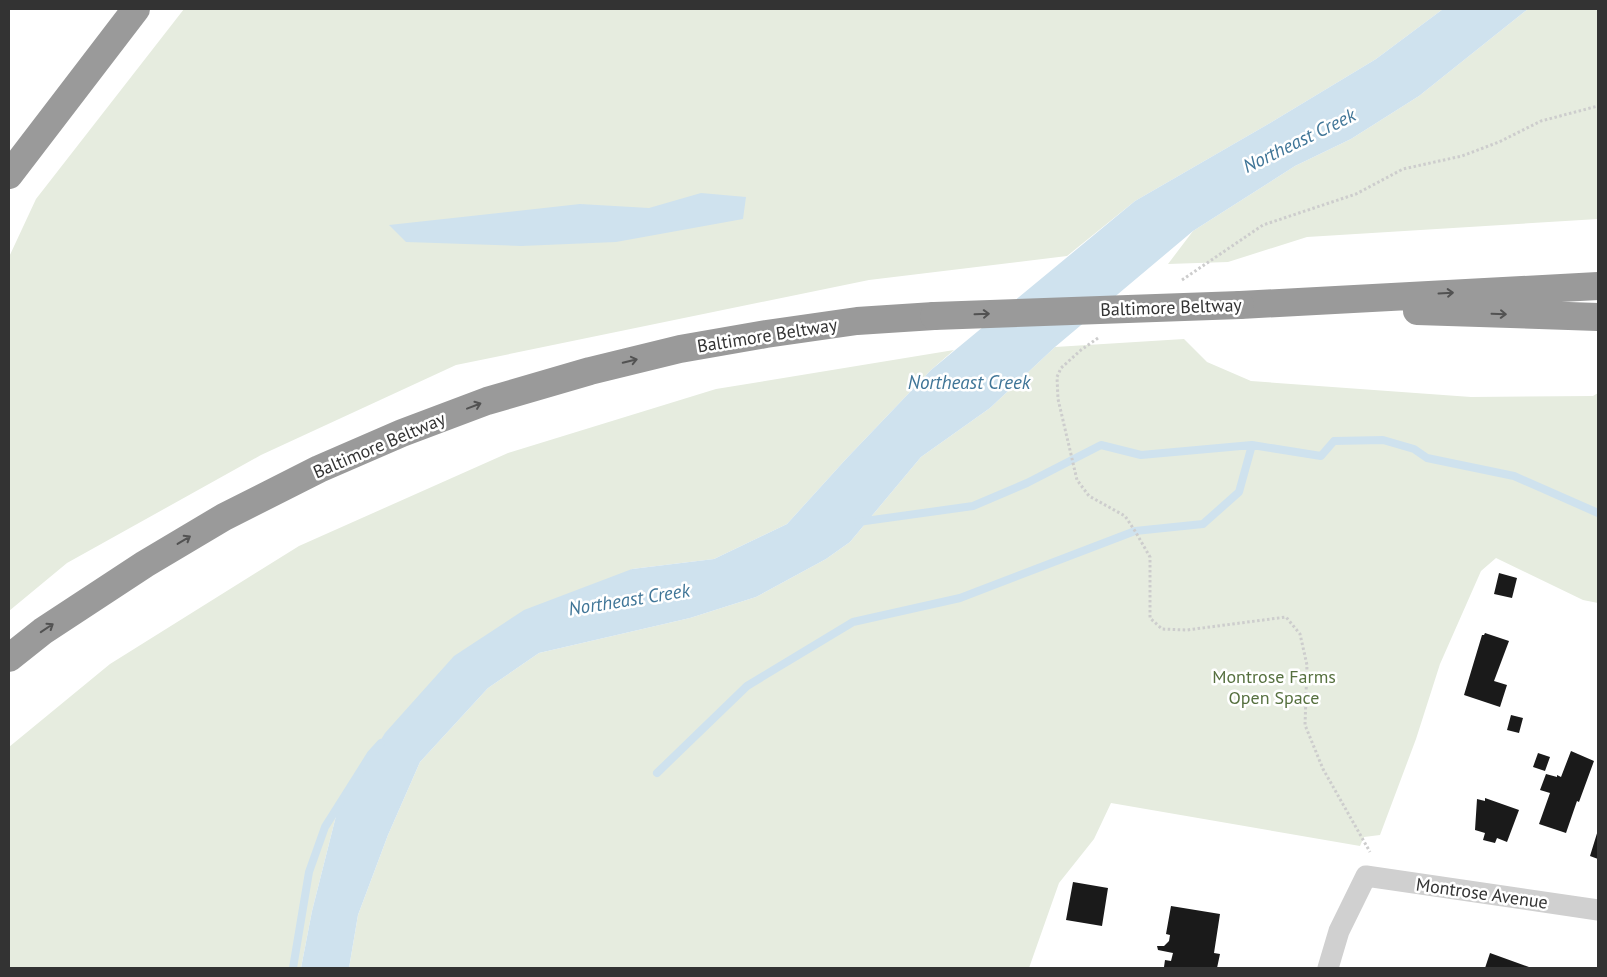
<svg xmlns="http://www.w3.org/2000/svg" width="1607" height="977" font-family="'PT Sans',sans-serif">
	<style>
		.green { fill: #e6ecdf }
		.water { fill: #cfe2ee }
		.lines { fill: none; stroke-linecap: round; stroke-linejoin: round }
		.stream { stroke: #cfe2ee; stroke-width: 8 }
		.building { fill: #1a1a1a }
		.path { stroke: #cdcdcd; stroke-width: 3; stroke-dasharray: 2.5 2.5; stroke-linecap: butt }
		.minor { stroke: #d0d0d0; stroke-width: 21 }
		.motorway { stroke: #9a9a9a; stroke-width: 28 }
		.motorway-bridge { stroke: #9a9a9a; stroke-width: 28 }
		.oneway { stroke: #525252 }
		.labels { text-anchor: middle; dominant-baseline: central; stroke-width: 5; stroke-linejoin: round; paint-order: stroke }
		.street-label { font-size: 18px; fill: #333; stroke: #fff }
		.park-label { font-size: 18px; fill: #56703f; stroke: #fff }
		.water-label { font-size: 19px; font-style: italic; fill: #3f7597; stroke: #fff }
	</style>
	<rect width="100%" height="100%" fill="#fff"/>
	<path class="green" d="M184 9H1443L1376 59 1270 123 1135 201 1067 256 869 280 456 365 261 455 67 563 9 611V257L36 199Z
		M1528 9H1598V219L1307 237 1228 262 1168 264 1193 231 1295 166 1351 139 1419 96Z
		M1184 339 1207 362 1251 381 1471 397 1593 396 1598 393V603L1583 600 1496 558 1481 571 1440 664 1416 739 1380 835 1364 837 1360 846 1111 803 1094 839 1059 883 1029 968H349L358 915 388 835 420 762 488 688 539 653 690 618 756 597 826 559 850 542 921 457 990 408 1055 347Z
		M954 350 931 370 846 459 787 524 714 559 632 569 337 812 312 911 301 968H9V747L110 664 299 546 508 453 716 389Z"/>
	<path class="water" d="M1443 9H1528L1419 96 1351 139 1295 166 1193 231 1055 347 990 408 921 457 850 542 826 559 756 597 690 618 539 653 488 688 420 762 388 835 358 915 349 968H301L312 911 337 812 385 733 454 656 524 610 632 569 714 559 787 524 846 459 931 370 1135 201 1270 123 1376 59Z
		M701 193 746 197 743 219 616 242 521 246 406 242 389 225 580 204 649 208Z"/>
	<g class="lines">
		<path class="stream" d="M858 522 973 506 1027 483 1101 445 1141 455 1252 445 1321 456 1334 441 1383 440 1414 449 1427 458 1514 476 1598 513
			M657 773 747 686 853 622 960 598 1135 531 1203 524 1239 492 1252 445
			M293 968 309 872 325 827 371 754 381 743"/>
	</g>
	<path class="building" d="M1499 573 1517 578 1512 598 1494 594Z
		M1485 633 1509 641 1494 681 1507 685 1500 707 1464 695 1482 635H1484Z
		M1511 715 1523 718 1519 733 1507 730Z
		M1571 751 1594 761 1579 802 1577 801 1566 833 1539 824 1550 793 1540 790 1546 774 1557 777V775L1561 777Z
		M1538 753 1550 757 1545 771 1533 767Z
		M1485 798 1519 810 1507 842 1497 838 1495 843 1483 840 1485 833 1475 830 1477 799 1485 801Z
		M1598 830V859L1590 856Z
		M1073 882 1108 888 1102 926 1066 920Z
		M1171 906 1220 914 1214 953 1220 954 1217 968 1164 967 1165 960 1171 961 1173 953 1158 950 1157 946H1164L1169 941 1170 935 1166 934Z
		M1490 953 1529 967V968H1485Z"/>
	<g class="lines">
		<path class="path" d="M1182 280 1263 225 1356 194 1403 169 1462 156 1499 142 1541 121 1598 106
			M1098 338 1081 350 1061 368 1057 377 1058 399 1077 480 1089 496 1125 516 1135 531 1150 557V618L1162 629 1187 630 1286 617 1300 634 1307 665 1305 725 1323 769 1370 852"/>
		<path class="minor" d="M1328 968 1339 931 1366 876 1598 910"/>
		<path class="motorway" d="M9 175 136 9
			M1240 305 1598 286
			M1417 311 1598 317
			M9 658 43 631 145 564 224 517 319 469 402 433 487 401 590 371 680 349 766 334 857 321 934 316"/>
		<path class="motorway-bridge" d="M934 316 1240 305"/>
	</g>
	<defs><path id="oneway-shaft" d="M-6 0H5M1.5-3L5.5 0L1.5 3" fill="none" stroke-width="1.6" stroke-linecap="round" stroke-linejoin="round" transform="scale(1.25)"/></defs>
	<g class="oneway">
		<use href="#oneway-shaft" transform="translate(1446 293) rotate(-3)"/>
		<use href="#oneway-shaft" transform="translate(982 314) rotate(-2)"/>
		<use href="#oneway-shaft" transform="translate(1499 314) rotate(2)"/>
		<use href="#oneway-shaft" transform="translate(630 361) rotate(-14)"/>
		<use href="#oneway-shaft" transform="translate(474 406) rotate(-21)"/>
		<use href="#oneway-shaft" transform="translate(184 540) rotate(-31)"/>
		<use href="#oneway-shaft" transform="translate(47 628) rotate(-34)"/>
	</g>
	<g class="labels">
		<g class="street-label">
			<text transform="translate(1171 307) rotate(-2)">Baltimore Beltway</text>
			<text transform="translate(767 335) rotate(-9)">Baltimore Beltway</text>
			<text transform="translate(379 445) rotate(-23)">Baltimore Beltway</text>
			<text transform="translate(1482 893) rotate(8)">Montrose Avenue</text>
		</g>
		<g class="park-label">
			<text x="1274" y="676">Montrose Farms<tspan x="1274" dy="21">Open Space</tspan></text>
		</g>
		<g class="water-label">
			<text transform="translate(1299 140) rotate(-26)">Northeast Creek</text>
			<text x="969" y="382">Northeast Creek</text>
			<text transform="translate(629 599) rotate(-9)">Northeast Creek</text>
		</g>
	</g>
	<rect width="1607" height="977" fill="none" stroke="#333333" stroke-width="20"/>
</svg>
